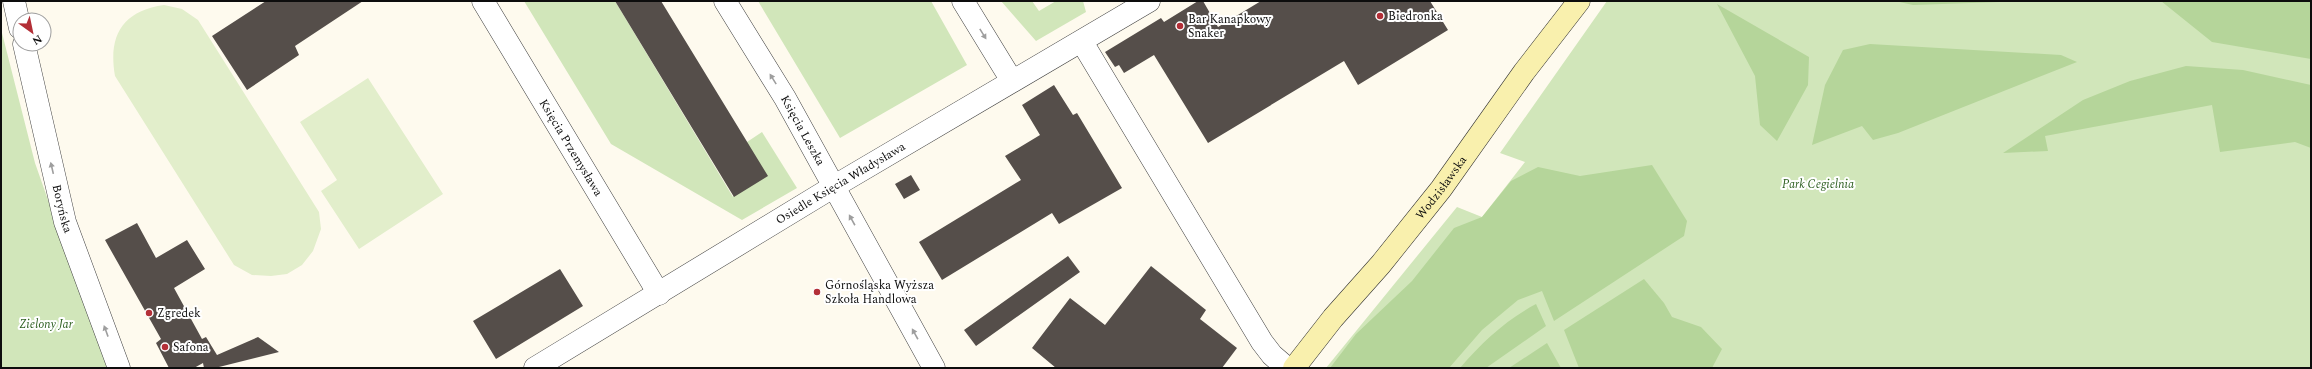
<svg xmlns="http://www.w3.org/2000/svg" width="2312" height="369" font-family="Spectral,serif">
	<style>
		.green { fill: #d1e6ba }
		.forest { fill: #b5d59a }
		.pitch { fill: #e2eecb }
		.building { fill: #554e4a }
		.lines { fill: none; stroke-linecap: round; stroke-linejoin: round }
		.street-casing { stroke: #404040; stroke-width: 23 }
		.secondary-casing { stroke: #2f2f2f; stroke-width: 23 }
		.street { stroke: #fff; stroke-width: 22 }
		.secondary { stroke: #f9f0ad; stroke-width: 22 }
		.oneway { fill: #9e9e9e }
		.poi-dot { fill: #b32f37; stroke: #fff; stroke-width: 1.5 }
		.labels { text-anchor: middle; dominant-baseline: central; stroke-width: 4; stroke-linejoin: round; paint-order: stroke }
		.poi-label { font-size: 12px; fill: #0d0d0d; stroke: #fff; text-anchor: start }
		.street-label { font-size: 12px; fill: #0d0d0d; stroke: #fff }
		.park-label { font-size: 12px; font-style: italic; fill: #2f6022; stroke: #fff }
	</style>
	<rect width="100%" height="100%" fill="#fefaee"/>
	<path class="green" d="M524 1H615L733 197 747 142 762 132 797 188 742 220 611 144Z
		M758 1H931L967 65 840 138Z
		M1001 1H1032L1039 11 1056 1H1083L1086 12 1036 41Z
		M1607 1H2311V368H1326L1457 207 1482 217 1525 162 1500 153Z
		M1 29 35 163 73 271 111 368H1Z"/>
	<path class="forest" d="M1895 1H2029L1913 5Z
		M2161 1H2311V59L2212 42Z
		M1717 4 1809 57 1808 85 1777 141 1760 125 1755 76Z
		M1870 44 2061 55 2077 62 1898 133 1873 140 1862 126 1812 145 1825 85 1843 50Z
		M2186 66 2243 70 2311 85V148L2295 142 2220 152 2212 105 2045 136 2048 151 2003 153 2083 100 2130 81Z
		M1652 165 1687 221 1684 236 1554 321 1542 291 1518 300 1482 330 1449 368H1330L1356 334 1412 281 1454 228 1482 217 1511 181 1538 167 1580 176Z
		M1644 279 1664 303 1672 317 1701 327 1722 349 1712 368H1579L1564 330Z
		M1536 304 1546 326 1486 368H1460C1482 342 1506 320 1536 304Z
		M1547 343 1561 368H1509Z"/>
	<path class="pitch" d="M164 5 182 9 198 20 319 212 321 229 313 251 302 265 287 274 271 276 252 275 234 265 115 76C108 36 122 11 164 5Z
		M368 78 443 194 359 249 321 191 337 180 300 122Z"/>
	<path class="building" d="M266 1H363L295 46 299 55 247 90 212 36Z
		M615 1H661L768 176 734 197Z
		M1198 1H1203L1218 27 1261 1H1430L1448 30 1358 85 1344 61 1208 143 1154 55 1124 73 1119 65 1115 67 1105 52 1161 18 1164 22Z
		M1054 85 1073 115 1077 113 1122 188 1059 224 1052 213 942 280 919 242 1021 180 1005 156 1040 135 1022 105Z
		M911 175 920 190 904 199 895 184Z
		M137 223 156 258 187 240 205 269 174 288 202 339 206 337 217 355 258 337 279 352 215 368H204L203 363 194 368H169L156 343 161 339 105 240Z
		M1068 256 1080 272 976 346 964 330Z
		M1151 266 1206 310 1200 319 1237 348 1222 368H1056L1032 348 1070 298 1105 325Z
		M560 269 583 306 496 359 473 321Z"/>
	<g class="lines">
		<defs>
			<g id="street">
				<path d="M14 1 20 28"/>
				<path id="s1" d="M483 1 659 294"/>
				<path id="s2" d="M725 1 785 98 934 368"/>
				<path d="M963 1 1012 81"/>
				<path d="M1082 42 1262 342 1272 355 1287 368"/>
				<path id="s3" d="M24 44 65 222 119 368"/>
				<path id="s4" d="M535 368 833 187 1149 1"/>
			</g>
			<g id="secondary">
				<path id="s5" d="M1294 368 1333 318 1381 264 1441 189 1524 72 1579 1"/>
			</g>
		</defs>
		<use href="#street" class="street-casing"/>
		<use href="#secondary" class="secondary-casing"/>
		<use href="#street" class="street"/>
		<use href="#secondary" class="secondary"/>
	</g>
	<defs><path id="oneway-solid" d="M-6-.8H1V-3.2L6.5 0L1 3.2V.8H-6Z"/></defs>
	<g class="oneway">
		<use href="#oneway-solid" transform="translate(983 34) rotate(58)"/>
		<use href="#oneway-solid" transform="translate(773 79) rotate(-122)"/>
		<use href="#oneway-solid" transform="translate(52 168) rotate(-103)"/>
		<use href="#oneway-solid" transform="translate(852 220) rotate(-119)"/>
		<use href="#oneway-solid" transform="translate(106 331) rotate(-110)"/>
		<use href="#oneway-solid" transform="translate(915 334) rotate(-119)"/>
	</g>
	<g class="poi-dot">
		<circle cx="1380" cy="16" r="4"/>
		<circle cx="1180" cy="26" r="4"/>
		<circle cx="817" cy="292" r="4"/>
		<circle cx="149" cy="313" r="4"/>
		<circle cx="165" cy="347" r="4"/>
	</g>
	<g class="labels">
		<g class="poi-label">
			<text x="1388" y="16">Biedronka</text>
			<text x="1188" y="19">Bar Kanapkowy<tspan x="1188" dy="14">Snaker</tspan></text>
			<text x="825" y="285">Górnośląska Wyższa<tspan x="825" dy="14">Szkoła Handlowa</tspan></text>
			<text x="157" y="313">Zgredek</text>
			<text x="173" y="347">Safona</text>
		</g>
		<g class="street-label">
			<text stroke="none"><textPath href="#s2" startOffset="151">Księcia Leszka</textPath></text>
			<text stroke="none"><textPath href="#s1" startOffset="171">Księcia Przemysława</textPath></text>
			<text stroke="none"><textPath href="#s4" startOffset="357">Osiedle Księcia Władysława</textPath></text>
			<text stroke="none"><textPath href="#s5" startOffset="233">Wodzisławska</textPath></text>
			<text stroke="none"><textPath href="#s3" startOffset="169">Boryńska</textPath></text>
		</g>
		<g class="park-label">
			<text x="1818" y="184">Park Cegielnia</text>
			<text x="46" y="324">Zielony Jar</text>
		</g>
	</g>
	<rect width="2312" height="369" fill="none" stroke="#0d0d0d" stroke-width="4"/>
	<g transform="translate(32 32) rotate(147)"><circle r="19" fill="#ffffff" stroke="#9e9e9e"/>
	<path d="M0-3L7 15L0 10L-7 15Z" fill="#b32f37"/>
	<text y="-6" font-size="11" font-weight="bold" text-anchor="middle" fill="#0d0d0d">N</text>
	</g>
</svg>
